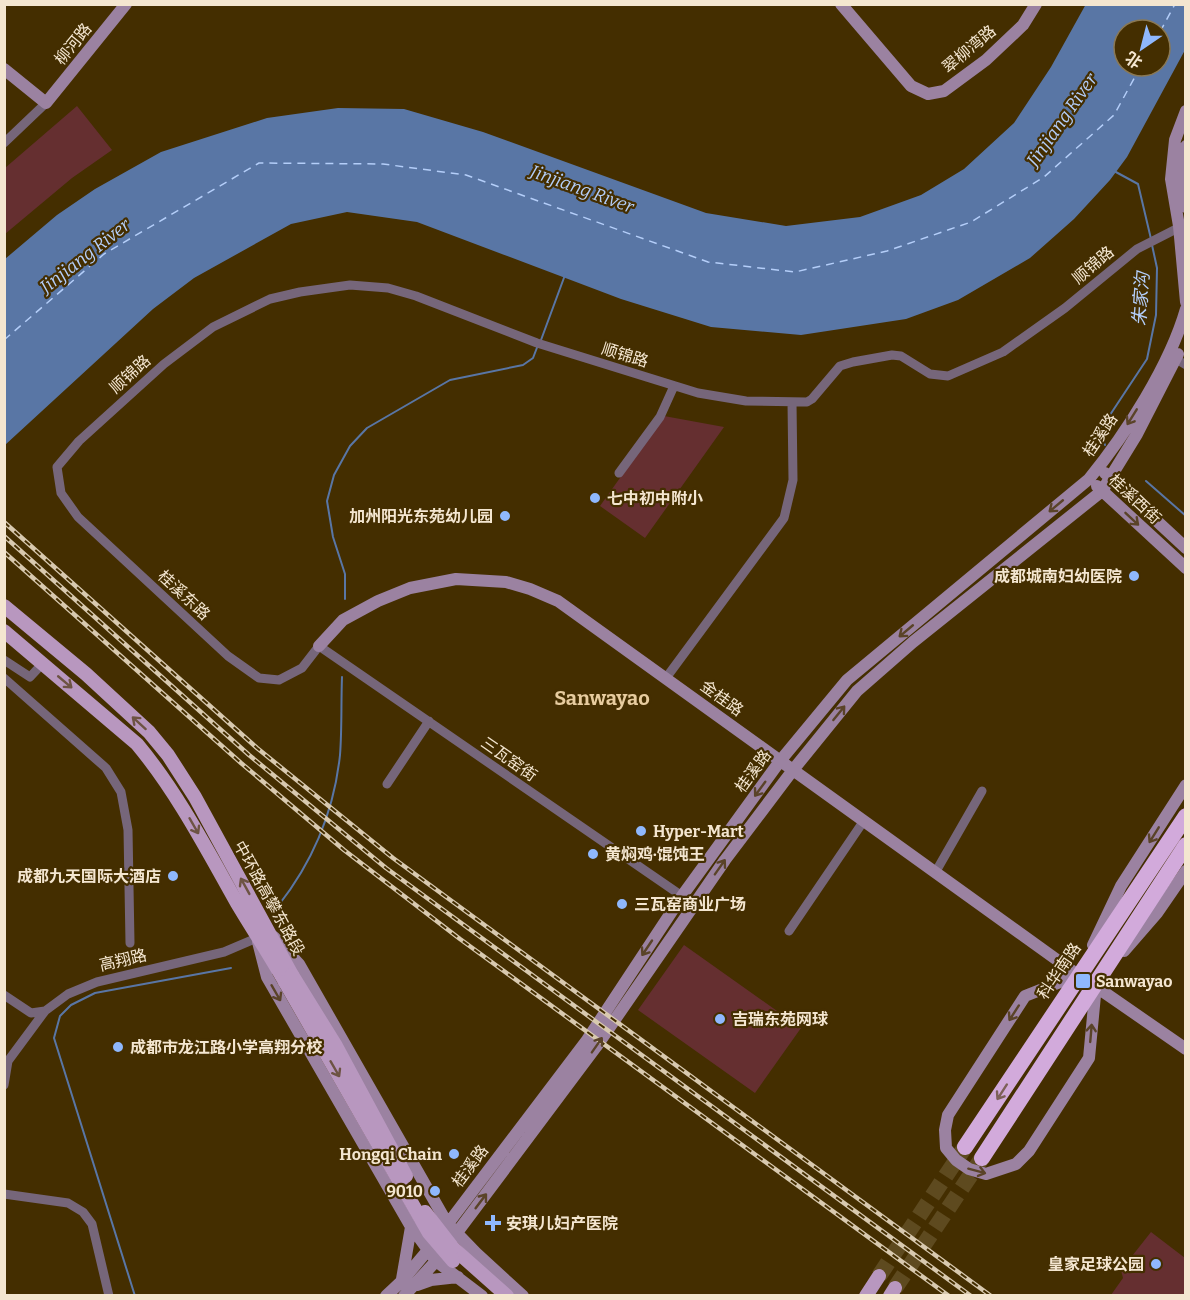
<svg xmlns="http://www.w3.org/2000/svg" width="1190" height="1300" font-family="Bitter,'Noto Sans SC',serif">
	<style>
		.green { fill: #652f30 }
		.water { fill: #5976a5; fill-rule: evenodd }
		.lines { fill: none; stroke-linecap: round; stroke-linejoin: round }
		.stream { stroke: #5976a5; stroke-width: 2 }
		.ferry { stroke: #b4cef9; stroke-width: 1.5; stroke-dasharray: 8 6; stroke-linecap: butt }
		.highway-tunnel { stroke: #5e4a1f; stroke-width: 16; stroke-dasharray: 16 8; stroke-linecap: butt }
		.street { stroke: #76667a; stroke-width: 9 }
		.secondary { stroke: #9b82a1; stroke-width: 12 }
		.primary { stroke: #b897bf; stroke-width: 14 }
		.highway { stroke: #d2aadb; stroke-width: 16 }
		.rail-casing { stroke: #d8c9af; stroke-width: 4.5 }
		.rail { stroke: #442e00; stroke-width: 2; stroke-dasharray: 7; stroke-linecap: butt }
		.primary-bridge { stroke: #b897bf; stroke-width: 14 }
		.oneway { stroke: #5a4328 }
		.oneway2 { stroke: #6d5343 }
		.oneway3 { stroke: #7d6058 }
		.poi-dot { fill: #8fb8fd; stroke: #442e00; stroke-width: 2 }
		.labels { text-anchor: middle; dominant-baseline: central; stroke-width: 4.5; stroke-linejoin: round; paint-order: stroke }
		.street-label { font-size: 16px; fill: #f4e6d0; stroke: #442e00 }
		.poi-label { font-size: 16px; font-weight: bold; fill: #f4e6d0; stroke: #442e00; text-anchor: start }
		.water-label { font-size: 18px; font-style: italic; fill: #b4cef9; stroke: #442e00 }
		.quarter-label { font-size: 20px; font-weight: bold; fill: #e7cc9f; stroke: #442e00 }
	</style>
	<rect width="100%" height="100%" fill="#442e00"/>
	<path class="green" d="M77 106 112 150 72 178 5 234V168Z
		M664 416 724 427 645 538 600 506Z
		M684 945 801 1028 755 1093 638 1010Z
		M1151 1232 1185 1258V1295H1111L1123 1278 1121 1270Z"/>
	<path class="water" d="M1086 4 1185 5V50L1127 157 1110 180 1074 219 1030 258 958 300 906 319 801 335 711 327 621 299 417 222 347 212 291 224 194 278 153 309 5 445V259L57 215 95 189 161 152 267 118 338 108 404 109 483 132 706 213 786 226 860 217 921 195 964 169 1014 123 1051 67ZM1124 30H1160V66H1124Z"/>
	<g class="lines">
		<path class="stream" d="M1114 171 1138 184 1151 239
			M541 340 565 275
			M1105 445 1100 430 1147 359 1156 315 1157 268 1152 245
			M1146 481 1186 516
			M345 599V574L333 537 327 501 334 475 350 446 367 428 450 380 523 365 533 358 538 345
			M278 906C312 863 334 811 340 755 342 730 341 703 342 677
			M135 1296 54 1038 60 1016 71 1005 95 993 231 968"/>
		<path class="ferry" d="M1160 32 1175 4
			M4 340 104 254 259 163 383 164 466 175 708 262 795 272 887 251 971 222 1044 177 1114 115 1141 66"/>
		<path class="highway-tunnel" d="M879 1276 965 1147
			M895 1288 982 1158"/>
		<path class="street" d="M4 143 46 103
			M1176 359 1186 365
			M619 473 660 417 674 386
			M4 660 30 677 43 663
			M4 678 106 768 121 792 128 830 130 943
			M666 678 784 518 793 480 792 402
			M387 784 429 721
			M935 873 982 791
			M682 896 319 646 302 668 279 680 259 678 228 656 78 517 61 493 57 467 79 441 164 364 213 327 270 299 300 292 350 285 388 288 416 296 537 343 698 393 746 401 807 402 812 399 840 366 853 362 892 355 901 356 930 374 948 376 1003 352 1065 308 1137 249 1186 224
			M789 931 863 822
			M4 995 31 1013 45 1011 68 994 97 982 224 952 257 938
			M4 1085 8 1061 45 1011
			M4 1194 68 1203 83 1212 92 1224 109 1296"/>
		<path class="secondary" d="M841 4 911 86 928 94 944 91 986 60 1023 25 1036 4
			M4 69 46 103 126 4
			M1186 111 1175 140 1171 179 1179 226 1186 302
			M1186 146 1182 173 1186 207
			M1105 473 1186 548
			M1097 486 1186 568
			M319 646 343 620 378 601 410 588 456 579 506 582 530 589 558 601 1078 975
			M274 937 299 964 447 1223 476 1253 523 1296
			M258 942 267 977 410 1225 436 1261 482 1296
			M1093 945 1121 886 1186 785
			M1124 951 1157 913 1186 871
			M1080 971 1078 975 1025 996 948 1115 945 1130 946 1148 956 1160 969 1169 986 1174 1016 1164 1029 1151 1089 1058 1096 985
			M1095 986 1186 1049
			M402 1279 411 1227
			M417 1285 431 1280 458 1277
			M386 1296 402 1281 428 1250 587 1040 682 896 780 761 847 680 1089 479C1126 434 1170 365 1186 309
			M404 1296 436 1261 456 1234 596 1047 725 860 793 770 857 691 913 642 1102 491 1137 434 1178 354"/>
		<path class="primary" d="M4 606 86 674 149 732 168 755 195 797 292 975
			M4 631 137 744C177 792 206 848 237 903 253 930 270 955 285 982
			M453 1248 507 1296
			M866 1296 879 1276
			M890 1296 895 1288"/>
		<path class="highway" d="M965 1147 1186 816
			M982 1158 1186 845"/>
		<defs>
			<path id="rail" d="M4 522 257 748 393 858 991 1296
				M4 536 249 755 386 868 971 1296
				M4 552 241 763 344 850 460 939 949 1296"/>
		</defs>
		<use href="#rail" class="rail-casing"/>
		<use href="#rail" class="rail"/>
		<path class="primary-bridge" d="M292 975 336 1046 406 1176
			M285 982 429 1233 453 1261
			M425 1212 453 1248"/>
	</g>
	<defs><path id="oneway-shaft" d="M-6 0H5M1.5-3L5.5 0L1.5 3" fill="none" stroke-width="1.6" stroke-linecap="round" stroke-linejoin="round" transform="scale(1.5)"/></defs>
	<g class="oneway">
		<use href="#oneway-shaft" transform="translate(1132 417) rotate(122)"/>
		<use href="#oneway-shaft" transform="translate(1056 506) rotate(140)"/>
		<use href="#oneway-shaft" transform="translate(1132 519) rotate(43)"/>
		<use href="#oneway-shaft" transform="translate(906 631) rotate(140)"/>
		<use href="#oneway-shaft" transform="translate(839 713) rotate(-51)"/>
		<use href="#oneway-shaft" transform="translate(760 789) rotate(126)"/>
		<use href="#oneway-shaft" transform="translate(1154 835) rotate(122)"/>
		<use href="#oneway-shaft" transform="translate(720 867) rotate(-55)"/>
		<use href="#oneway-shaft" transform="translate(647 948) rotate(124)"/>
		<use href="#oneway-shaft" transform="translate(276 993) rotate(60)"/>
		<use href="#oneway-shaft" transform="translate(1014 1013) rotate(123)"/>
		<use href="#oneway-shaft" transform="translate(1091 1033) rotate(-85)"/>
		<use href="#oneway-shaft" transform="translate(597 1045) rotate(-55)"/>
		<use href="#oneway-shaft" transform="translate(977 1171) rotate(15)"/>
		<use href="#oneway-shaft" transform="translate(481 1201) rotate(-53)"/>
	</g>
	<g class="oneway2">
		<use href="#oneway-shaft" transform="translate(65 682) rotate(40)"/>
		<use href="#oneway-shaft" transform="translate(139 723) rotate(-138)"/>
		<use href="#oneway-shaft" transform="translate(194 826) rotate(60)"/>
		<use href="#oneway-shaft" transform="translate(245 886) rotate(-119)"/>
		<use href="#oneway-shaft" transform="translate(335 1069) rotate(60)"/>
	</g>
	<use class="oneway3" href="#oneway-shaft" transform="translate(1002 1092) rotate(123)"/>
	<g class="poi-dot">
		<circle cx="595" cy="498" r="6"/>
		<circle cx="505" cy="516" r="6"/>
		<circle cx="1134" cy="576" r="6"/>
		<circle cx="641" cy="831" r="6"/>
		<circle cx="593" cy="854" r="6"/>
		<circle cx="173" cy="876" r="6"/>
		<circle cx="622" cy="904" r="6"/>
		<rect x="1075" y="973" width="16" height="16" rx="3"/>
		<circle cx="720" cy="1019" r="6"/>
		<circle cx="118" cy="1047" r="6"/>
		<circle cx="454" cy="1154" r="6"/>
		<circle cx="435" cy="1191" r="6"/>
		<path d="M490 1214h6v6h6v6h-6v6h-6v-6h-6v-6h6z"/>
		<circle cx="1156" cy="1264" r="6"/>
	</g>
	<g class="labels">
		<g class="street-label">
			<text transform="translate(73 44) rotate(-51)">柳河路</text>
			<text transform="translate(969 49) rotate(-40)">翠柳湾路</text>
			<text transform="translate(1093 265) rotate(-40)">顺锦路</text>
			<text transform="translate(625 355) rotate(17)">顺锦路</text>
			<text transform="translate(130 374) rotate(-42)">顺锦路</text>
			<text transform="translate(1100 435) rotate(-56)">桂溪路</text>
			<text transform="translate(1135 499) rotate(43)">桂溪西街</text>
			<text transform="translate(184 595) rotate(43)">桂溪东路</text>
			<text transform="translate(722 698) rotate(36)">金桂路</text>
			<text transform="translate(509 759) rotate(35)">三瓦窑街</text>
			<text transform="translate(753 771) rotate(-54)">桂溪路</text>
			<text transform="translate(269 898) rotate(61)">中环路高攀东路段</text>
			<text transform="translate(123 960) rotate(-13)">高翔路</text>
			<text transform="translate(1059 971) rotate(-56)">科华南路</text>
			<text transform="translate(470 1166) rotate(-53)">桂溪路</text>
		</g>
		<g class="poi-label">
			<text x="607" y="498">七中初中附小</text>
			<text x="493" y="516" text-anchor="end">加州阳光东苑幼儿园</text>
			<text x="1122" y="576" text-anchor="end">成都城南妇幼医院</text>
			<text x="653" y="831">Hyper-Mart</text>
			<text x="605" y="854">黄焖鸡·馄饨王</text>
			<text x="161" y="876" text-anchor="end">成都九天国际大酒店</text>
			<text x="634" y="904">三瓦窑商业广场</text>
			<text x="1096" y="981">Sanwayao</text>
			<text x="732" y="1019">吉瑞东苑网球</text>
			<text x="130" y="1047">成都市龙江路小学高翔分校</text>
			<text x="442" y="1154" text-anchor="end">Hongqi Chain</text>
			<text x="423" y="1191" text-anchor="end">9010</text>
			<text x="506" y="1223">安琪儿妇产医院</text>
			<text x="1144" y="1264" text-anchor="end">皇家足球公园</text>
		</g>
		<g class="water-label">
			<text transform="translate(1062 120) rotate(-55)">Jinjiang River</text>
			<text transform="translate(582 189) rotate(20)">Jinjiang River</text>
			<text transform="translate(85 256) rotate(-38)">Jinjiang River</text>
			<text transform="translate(1141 299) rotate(-86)">朱家沟</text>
		</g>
		<g class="quarter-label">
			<text x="602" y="698">Sanwayao</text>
		</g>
	</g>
	<rect width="1190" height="1300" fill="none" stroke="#f4e6d0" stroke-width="12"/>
	<g transform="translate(1142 48) rotate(215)"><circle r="28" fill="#442e00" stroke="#8a7853" stroke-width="1.5"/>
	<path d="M0-4.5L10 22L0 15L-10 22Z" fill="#8fb8fd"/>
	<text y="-9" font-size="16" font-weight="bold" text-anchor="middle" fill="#f4e6d0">北</text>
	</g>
</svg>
